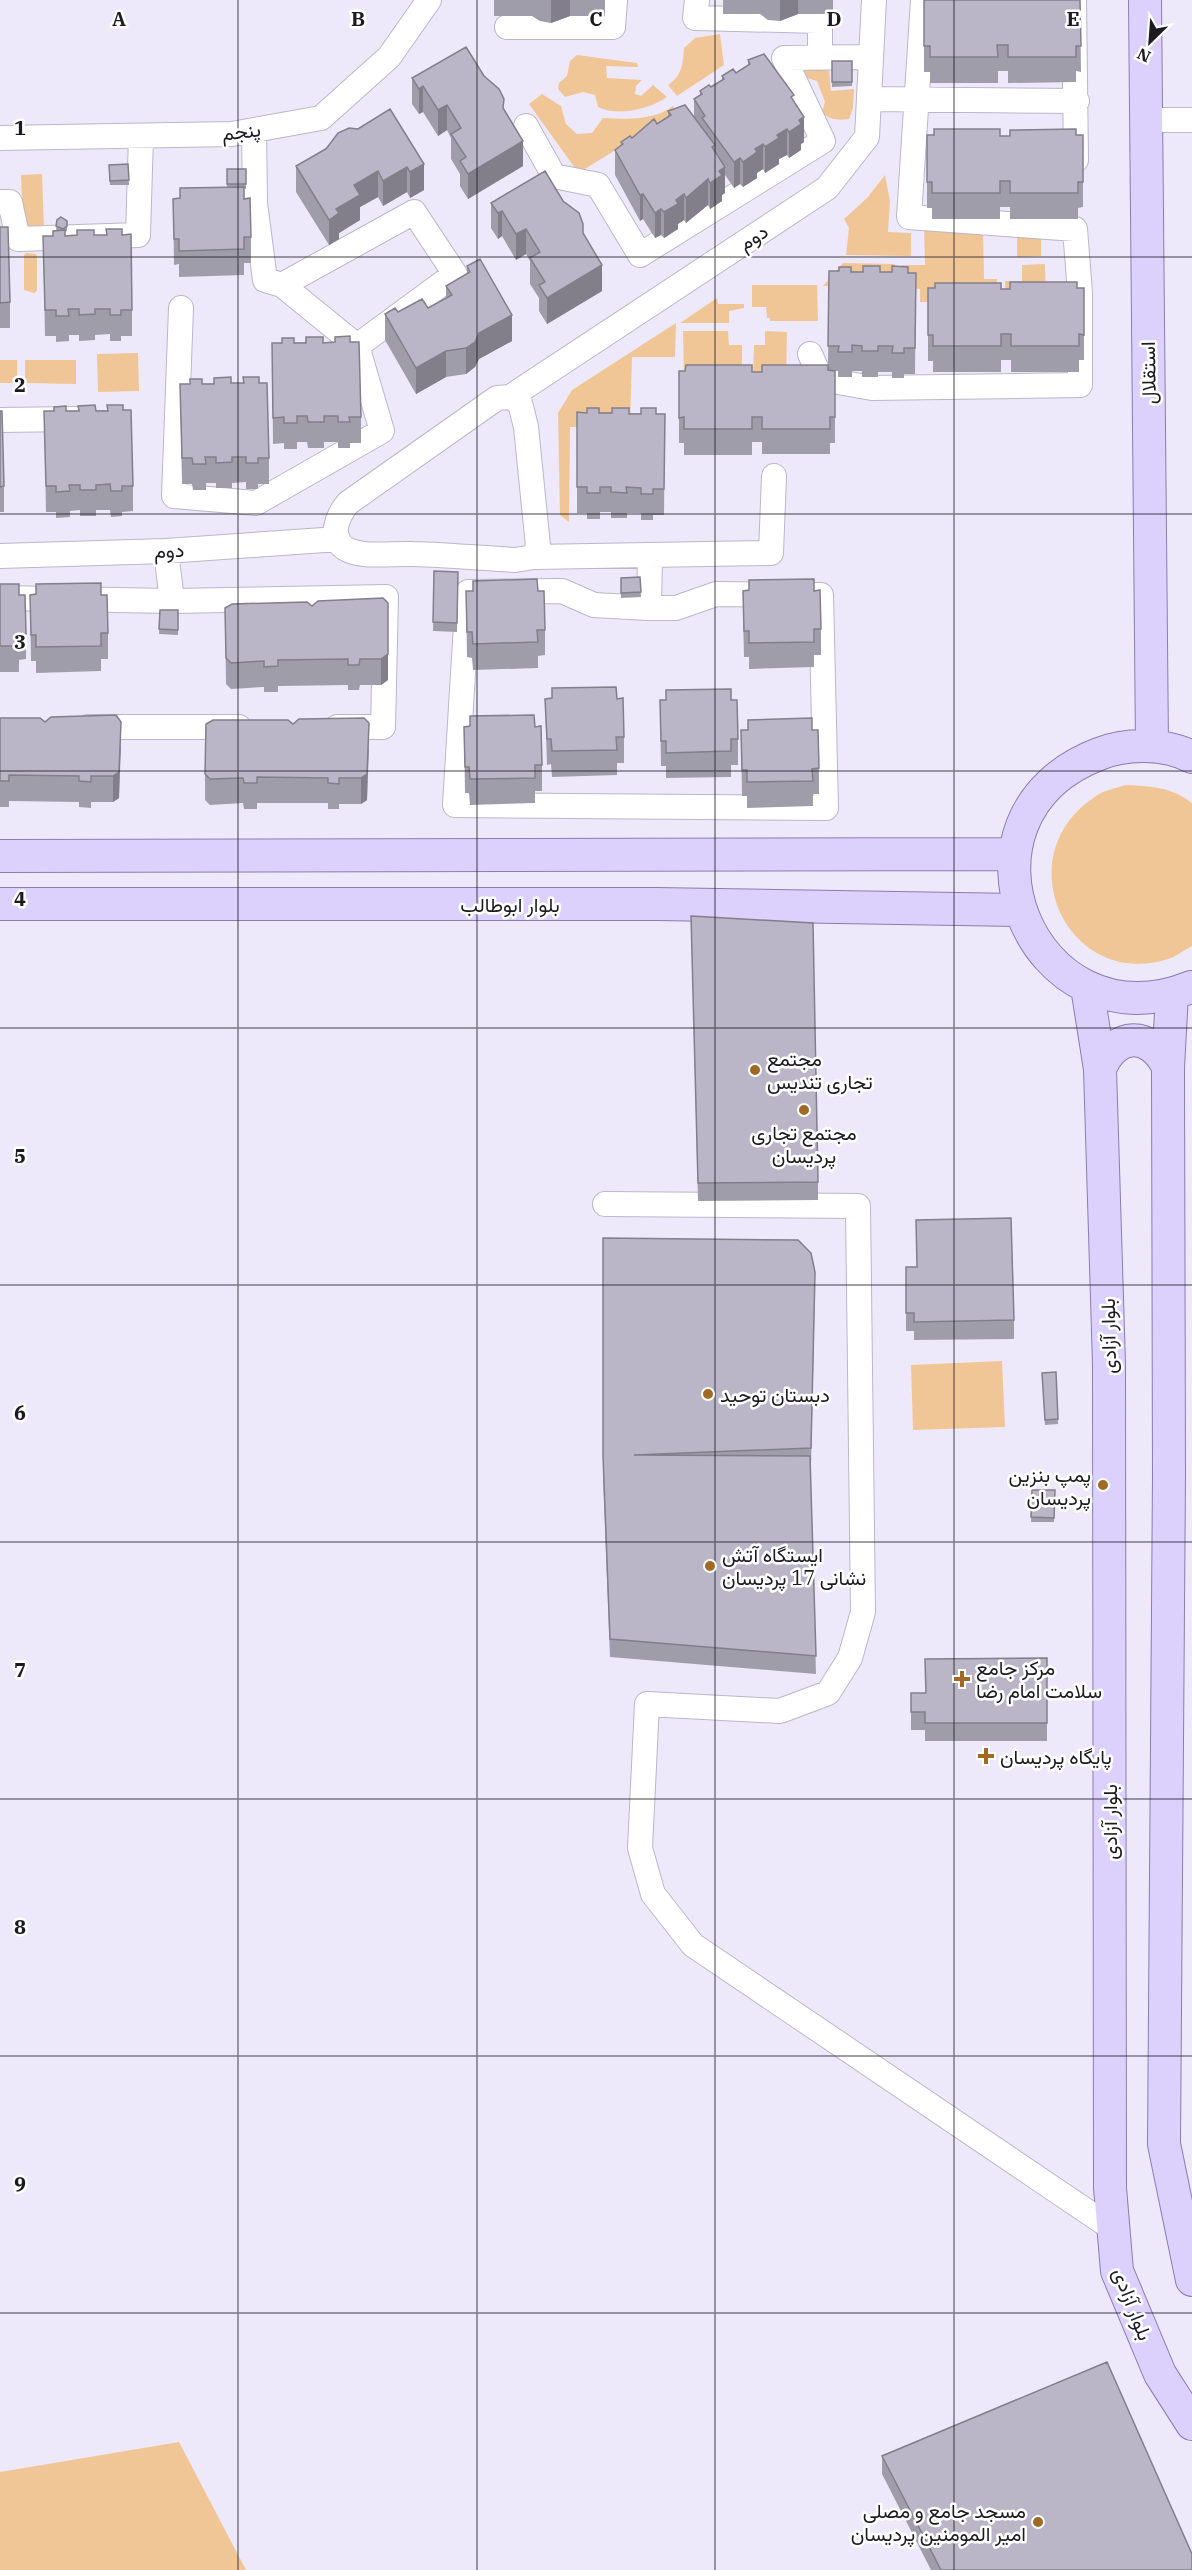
<svg xmlns="http://www.w3.org/2000/svg" width="1192" height="2570" font-family="'IBM Plex Serif',Vazirmatn,serif">
	<style>
		.green { fill: #f1c697 }
		.lines { fill: none; stroke-linecap: round; stroke-linejoin: round }
		.minor-casing { stroke: #bbb7c8; stroke-width: 26 }
		.major-casing { stroke: #8a7daf; stroke-width: 34 }
		.minor { stroke: #fff; stroke-width: 24 }
		.major { stroke: #dcd1fd; stroke-width: 32 }
		.wall { fill: #a09dab }
		.shaded-wall { fill: #827f8b }
		.building { fill: #bab6c7; stroke: #827f8b; stroke-width: 1.5 }
		.grid { fill: none; stroke: #1c1b21; stroke-width: 1.5; stroke-opacity: 0.55 }
		.poi-dot { fill: #a06a24; stroke: #fff; stroke-width: 2 }
		.labels { text-anchor: middle; dominant-baseline: central; stroke-width: 5; stroke-linejoin: round; paint-order: stroke }
		.street-label { font-size: 20px; fill: #1c1b21; stroke: #fff }
		.poi-label { font-size: 20px; fill: #1c1b21; stroke: #fff; text-anchor: start }
		.grid-label { font-size: 20px; text-anchor: middle; font-weight: bold; fill: #1c1b21; stroke: #fff; stroke-width: 5; stroke-linejoin: round; paint-order: stroke }
	</style>
	<rect width="100%" height="100%" fill="#ede9fb"/>
	<path class="green" d="M720 34 724 65 677 96 668 85C682 76 683 64 684 48L695 38Z
		M577 55 637 63 638 67 606 66 607 78 642 80 636 86 635 94 641 96 653 85 667 97C650 109 618 117 598 107L595 95 583 92 565 97 558 89 559 83 567 76 570 61Z
		M804 70H829L831 91 854 89 853 108 849 119C839 120 830 121 822 112L825 102 817 81 807 78Z
		M542 94 561 106 566 124 577 134 592 133 603 118C626 119 653 121 673 106L681 121 652 128 583 170 575 168 529 104Z
		M42 174 44 229 23 226 21 175Z
		M885 175 890 201 888 232 911 233V256L846 255 849 228 844 219 867 198Z
		M924 226H983L984 279H997V301L920 302V289H903L902 265H925Z
		M1017 236H1041V256L1017 257Z
		M26 253 36 254 37 257V291L34 293 24 290V255Z
		M843 263 895 264V287L823 286Z
		M1045 264 1046 301 1006 302 1005 281H1022V265Z
		M752 285H817L818 321H770V318H767L766 307H752Z
		M717 298 718 304H744V308L729 311V323H680Z
		M676 323 675 357H632L630 428 570 427 569 522 560 515 558 413 572 390Z
		M683 331H728L729 345H742V376L684 377Z
		M765 331 787 332 786 377 753 375 754 345H765Z
		M138 353 139 391 98 392 97 354Z
		M0 360H17V383H0Z
		M25 360H76V384L25 383Z
		M1126 785C1150 786 1172 787 1192 803V946C1184 950 1176 957 1168 959 1068 991 1004 856 1096 796 1104 790 1116 788 1126 785Z
		M1002 1361 1005 1427 913 1430 911 1365Z
		M179 2442 246 2570H0V2472Z"/>
	<g class="lines">
		<defs>
			<path id="minor" d="M697 0 695 18 820 21V57
				M1074 0 1076 160
				M507 27H613L615 0
				M869 99 1077 101
				M1144 120H1192
				M526 126 554 176 598 185 640 255 823 141 784 58 871 57
				M254 130 255 203 265 280 282 285 414 212 455 274 357 346
				M0 138 232 134 321 118 389 57 429 0
				M0 202H10L18 239 138 235 141 136
				M181 308 174 496 256 503 382 431 357 346 282 285
				M810 354 821 379 872 388 1080 385V293L1075 229 909 217 923 0
				M510 397 520 403 526 427 538 546 534 557 515 560C481 558 447 555 413 554 394 553 366 558 348 550 327 540 337 516 348 503L497 398Z
				M510 397 827 188 867 137 874 0
				M0 420 76 419
				M166 551 172 601
				M0 556 166 551 338 539
				M534 557 771 553 774 476
				M562 591 594 605 649 608H676L716 594 821 595 826 808 455 805 468 592Z
				M0 598 172 601 386 597 383 727H337
				M649 608 650 556
				M88 727H239
				M605 1204 858 1206 863 1612 850 1658 828 1693 780 1711 647 1704 640 1848 653 1894 693 1945 1113 2229"/>
			<path id="major" d="M1145 0 1152 746
				M0 856 1014 854
				M0 904H657L1019 910
				M1087 987 1100 1069 1109 1364 1110 2188 1117 2271 1160 2374 1192 2424
				M1191 987C1031 1051 936 816 1099 754 1127 743 1165 743 1192 757
				M1172 994 1168 1067 1169 1475 1164 2144 1192 2280
				M1100 1069C1115 1031 1151 1031 1168 1067"/>
		</defs>
		<use href="#minor" class="minor-casing"/>
		<use href="#major" class="major-casing"/>
		<use href="#minor" class="minor"/>
		<use href="#major" class="major"/>
	</g>
	<path class="wall" d="M494 0H605V16H570L551 23 540 21 532 16H494Z
		M723 0H833V14H798L780 21 768 20 760 14H723Z
		M924 0H1080L1081 72 1076 71V82L1008 83V71H998V83H930V72H924Z
		M748 60 794 101 804 142 801 144V150L789 158 787 155 779 159V164L765 173 763 169 757 173V178L743 187 740 184 734 188 725 175V193L722 195V201L710 209 708 205 686 223 684 220 678 224V229L664 238 661 235 655 238 643 219 640 221 615 175V150L621 146V142L632 138 668 117V111L694 117V99L700 95V91L711 87 722 81V76L736 73 748 66Z
		M832 61H852V86L832 87Z
		M412 78 504 110 523 166 468 199 460 186V174L451 159V138L447 130 438 136 423 112 419 114 412 104Z
		M390 109 424 190 410 198 407 192 383 206 378 197 360 207V220L339 233V239L329 245 296 192V166Z
		M927 135 1000 136 1083 135V207L1078 208V219H1010V207H1000V219H932V208H927Z
		M128 164 129 185H110L109 165Z
		M227 169H246V189H244V199L251 237V263H244V275L179 277V264L174 265 173 199 180 198 227 187Z
		M491 203 583 234 602 291 547 324 539 311V298L530 284V261L526 254 516 260 502 236 498 239 491 228Z
		M57 220 67 221V231L65 232V236L122 235 132 310V336H121V341H110V334L95 335V340L79 341V335H69V341L56 342V336H45L43 236H53L56 231Z
		M0 227 10 302V328H0Z
		M467 266 512 341 479 359 475 367 466 374 446 377 416 394 385 340V314L428 308 446 298V286L467 274Z
		M829 271 916 273 915 374H904V378H892V372H878V377H862V371H852V377H838V371H835V443H830V454H762V442H752V455H684V443H679V371L762 372 828 365Z
		M928 288 1001 289 1084 288V360H1079V372H1011V360H1001V372H933V361H928Z
		M350 342 361 417V443H350V448H338V442H324V448H308L307 442H297V449H284V443L273 444 272 343Z
		M259 383 269 458V484H258V489H246V482L232 483V488H216V483H206V490H193L192 484H182L180 384Z
		M123 410 133 486V511L122 512V516L111 517 110 510H96V516H80V510L70 511V517L56 518V512H46L44 411Z
		M0 411 4 486V512H0Z
		M577 412 665 414 664 515H653V520H641V513H627V518H611V512H600V519H587V513H577Z
		M434 571 458 572 457 632 433 631Z
		M640 577 641 597 621 598V578Z
		M749 580 814 591 821 629V655H814V667L749 669V657H744L743 616V591L749 590Z
		M473 581 538 591 545 630V655L538 656V668L473 670 472 658 467 657 466 591H473Z
		M0 584 19 595 26 634V659L19 660V672H0Z
		M30 595H101L108 633V659H101V671L36 673V661H31Z
		M388 603V680L381 685H360L359 690H348V685L278 686V692H264V687L231 689 226 684 225 608Z
		M160 610H178V635L159 634Z
		M545 699H617L624 737V763H617V775L552 777 551 764 547 765Z
		M660 700H731L738 739V765H731V777L666 778V766H661Z
		M470 716 535 727 542 765V791H535V803L470 805 469 793H465L464 727 470 726Z
		M0 718 45 722 121 747 119 798 113 802H91V808L79 807V802L9 801V807H0Z
		M293 724 369 749 367 800 361 804H339V809H328V803H257V809H244L243 803 210 805 205 800V774Z
		M741 730H812L819 768V794H813V806L747 808V796H742Z
		M691 916 818 1182V1200L698 1201Z
		M603 1238 815 1290 811 1466H810L816 1674 610 1657 603 1474Z
		M906 1267H917L1014 1320V1339L914 1340V1331H906Z
		M1056 1372 1058 1424 1045 1425 1042 1373Z
		M1032 1490H1055L1054 1522H1031Z
		M1047 1658V1741H925V1730H911V1712L925 1693Z
		M882 2456 1192 2570H931L882 2474Z"/>
	<path class="shaded-wall" d="M551 0H570V16L551 23Z
		M780 0H798V14L780 21Z
		M423 86V112L419 114V89Z
		M447 105V130L438 136V110Z
		M804 117V142L801 144V150L789 158V132L799 120Z
		M787 129V155L779 159V164L765 173V147L777 135Z
		M523 141V166L468 199V174Z
		M763 144V169L757 173V178L743 187V162L755 149Z
		M740 158V184L734 188V162Z
		M424 164V190L410 198V172Z
		M407 167V192L383 206V181Z
		M725 167V193L722 195V201L710 209V183L719 171Z
		M378 171V197L360 207V220L339 233V239L329 245V220L354 185Z
		M708 179V205L686 223V198Z
		M643 194V219L640 221V195Z
		M684 194V220L678 224V229L664 238V212L676 200Z
		M661 209V235L655 238V213Z
		M502 211V236L498 239V213Z
		M526 229V254L516 260V234Z
		M602 265V291L547 324V298Z
		M512 315V341L479 359 475 367 466 374V348L479 333Z
		M446 351V377L416 394V368Z
		M388 654V680L381 685V659Z
		M121 722 119 798 113 802V776Z
		M369 723 367 800 361 804V778Z"/>
	<path class="building" d="M924 0H1080L1081 46H1076V57H1008V45H997L998 57H930V46H924Z
		M466 47 484 76 499 89 504 99 503 108 523 141 468 174 460 161 466 157 451 134 461 128 447 105 438 110 423 86 419 89 412 78Z
		M764 54 794 95 791 97 804 117 799 120 801 124 789 132 787 129 777 135 779 138 765 147 763 144 755 149 757 152 743 162 740 158 734 162 702 118 705 116 694 99 702 94 700 91 709 85 711 87 724 79 722 76 733 69 736 73 750 64 748 60Z
		M832 61H852V82H832Z
		M685 105 715 145 712 147 725 167 719 171 722 175 710 183 708 179 686 198 684 194 676 200 678 204 664 212 661 209 655 213 643 194 640 195 615 150 623 144 621 142 630 136 632 138 654 119 657 124 671 115 668 111Z
		M390 109 424 164 410 172 407 167 383 181 378 171 354 185 360 195 336 209 339 213 329 220 296 166 326 149 338 133 349 128 358 129Z
		M934 129H1000V136H1010V130L1076 129V135H1083V182H1078V193H1010V181H1000V193H932V182H927V135H934Z
		M128 164 129 180 110 181 109 165Z
		M227 169H246V184H227Z
		M545 171 563 201 579 213 583 224V233L602 265 547 298 539 285 545 282 530 258 540 252 526 229 516 234 502 211 498 213 491 203Z
		M244 187V199L250 198 251 237H244V249L179 251V239H174L173 199 180 198V188Z
		M61 217 67 221V226L63 229 56 226 57 220Z
		M0 227H8L10 302 0 303Z
		M106 229H122V235L131 234 132 310H121V315H110V309H95V314L79 315V309H68L69 316H56V310H45L43 236H53V231L65 230V236L77 235V230H94V235H107Z
		M480 259 512 315 479 333 475 342 466 348 446 351 416 368 385 314 395 308 398 312 422 299 428 308 452 295 446 286 470 272 467 266Z
		M863 266H880V272H892V266L908 267V273H916L915 348H904V353H892L893 346H878V351H862V346L852 345V352H838L839 346H828L829 271H839V267H851V272H863Z
		M1010 282H1077V288H1084V335L1079 334V346H1011V334H1001V346H933V335H928V288H935V283H1001V289H1010Z
		M350 336V342H359L361 417H349L350 422H338V416H324V422H308L307 416H297V423H284V417L273 418 272 343H282V338H294V343H306V337H323V343L335 342V337Z
		M686 365H752V372H762V365H828V370L835 371V417H830V429H762V417H752V429H684V417L679 418V371H685Z
		M231 377V383H244L243 377H259V383H267L269 458H258V463H246V457H232V462L216 463V457H205L206 464H193L192 458H182L180 384H190V379H202V384H214V378Z
		M95 405 96 411H108L107 405H123V410H131L133 486H122V491H111L110 484 96 485V490H80V485H69L70 491 56 492V486H46L44 411H54V407L66 406V411H79L78 406Z
		M587 408H599V413H612V408H629V414H641V408H656V414H665L664 489H653V494H641V488L626 487 627 493 611 492V487H600V493H587V487H577V412L587 413Z
		M0 411H2L4 486 0 487Z
		M434 571 458 572 457 623 433 622Z
		M640 577 641 592 621 593V578Z
		M537 579 538 591H544L545 630H537L538 642 473 644 472 632H467L466 591H473V581Z
		M814 579V591L820 590 821 629H814V642L749 643V631H744L743 591 749 590V580Z
		M101 583V595H107L108 633H101V646L36 647V635H31L30 595 36 594V584Z
		M0 584H19V595H25L26 634H19V646H0Z
		M383 598 388 603V654L381 659H360L359 665H348V659L278 660V666L264 667V661L231 663 226 658 225 608 232 604 307 602 312 606 318 601Z
		M160 610H178V630L159 629Z
		M616 687 617 699 623 698 624 737H616L617 750 552 751 551 739H547L545 699 552 698V688Z
		M731 689V700H737L738 739H731V751L666 753V741H661L660 700H666V690Z
		M116 715 121 722 119 772 113 776H91V782L79 781V776L9 775V781H0V718H40L45 722 51 717Z
		M534 715 535 727 541 726 542 765H535V778L470 779 469 767H465L464 727 470 726V716Z
		M364 718 369 723 367 774 361 778H339V784L328 783V778L257 777V783H244L243 778 210 779 205 774 206 724 213 720H288L293 724 299 719Z
		M812 718V730H818L819 768 812 769 813 781 747 782V770H742L741 730H748V720Z
		M691 916 813 923 818 1182 698 1183Z
		M1011 1218 1014 1320 914 1322V1313H906V1267H917L916 1220Z
		M603 1238 798 1240 811 1253 815 1272 811 1448 634 1455 810 1456 816 1656 610 1639 603 1456Z
		M1056 1372 1058 1419 1045 1420 1042 1373Z
		M1032 1490H1055L1054 1518 1031 1517Z
		M1047 1658V1723H925V1712H911V1693H926L925 1659Z
		M1107 2362 1192 2554V2570H941L882 2456Z"/>
	<path class="grid" d="M238 0V2570M477 0V2570M715 0V2570M954 0V2570M0 257H1192M0 514H1192M0 771H1192M0 1028H1192M0 1285H1192M0 1542H1192M0 1799H1192M0 2056H1192M0 2313H1192"/>
	<g class="poi-dot">
		<circle cx="755" cy="1070" r="6"/>
		<circle cx="804" cy="1110" r="6"/>
		<circle cx="708" cy="1394" r="6"/>
		<circle cx="1103" cy="1485" r="6"/>
		<circle cx="710" cy="1566" r="6"/>
		<path d="M959 1670h6v6h6v6h-6v6h-6v-6h-6v-6h6z"/>
		<path d="M983 1747h6v6h6v6h-6v6h-6v-6h-6v-6h6z"/>
		<circle cx="1038" cy="2522" r="6"/>
	</g>
	<g class="labels">
		<g class="street-label">
			<text transform="translate(241 131) rotate(-7)">پنجم</text>
			<text transform="translate(753 237) rotate(-33)">دوم</text>
			<text transform="translate(1148 373) rotate(-91)">استقلال</text>
			<text transform="translate(169 550) rotate(-3)">دوم</text>
			<text x="510" y="904">بلوار ابوطالب</text>
			<text transform="translate(1108 1336) rotate(-91)">بلوار آزادی</text>
			<text transform="translate(1109 1822) rotate(-90)">بلوار آزادی</text>
			<text transform="translate(1133 2304) rotate(69)">بلوار آزادی</text>
		</g>
		<g class="poi-label">
			<text x="767" y="1058">مجتمع<tspan x="767" dy="23">تجاری تندیس</tspan></text>
			<text x="804" y="1132" text-anchor="middle">مجتمع تجاری<tspan x="804" dy="23">پردیسان</tspan></text>
			<text x="720" y="1394">دبستان توحید</text>
			<text x="1091" y="1474" text-anchor="end">پمپ بنزین<tspan x="1091" dy="23">پردیسان</tspan></text>
			<text x="722" y="1554">ایستگاه آتش<tspan x="722" dy="23">نشانی 17 پردیسان</tspan></text>
			<text x="976" y="1667">مرکز جامع<tspan x="976" dy="23">سلامت امام رضا</tspan></text>
			<text x="1000" y="1756">پایگاه پردیسان</text>
			<text x="1026" y="2510" text-anchor="end">مسجد جامع و مصلی<tspan x="1026" dy="23">امیر المومنین پردیسان</tspan></text>
		</g>
	</g>
	<g class="grid-label">
		<text x="119" y="26">A</text>
		<text x="358" y="26">B</text>
		<text x="596" y="26">C</text>
		<text x="834" y="26">D</text>
		<text x="1073" y="26">E</text>
		<text x="20" y="135">1</text>
		<text x="20" y="392">2</text>
		<text x="20" y="649">3</text>
		<text x="20" y="906">4</text>
		<text x="20" y="1163">5</text>
		<text x="20" y="1420">6</text>
		<text x="20" y="1677">7</text>
		<text x="20" y="1934">8</text>
		<text x="20" y="2191">9</text>
	</g>
	<g transform="translate(1150 42) rotate(205)" stroke="#ffffff" stroke-width="4.5" paint-order="stroke">
	<path d="M0-4.5L10 22L0 15L-10 22Z" fill="#1c1b21"/>
	<text y="-9" font-size="16" font-weight="bold" text-anchor="middle" fill="#1c1b21">N</text>
	</g>
</svg>
